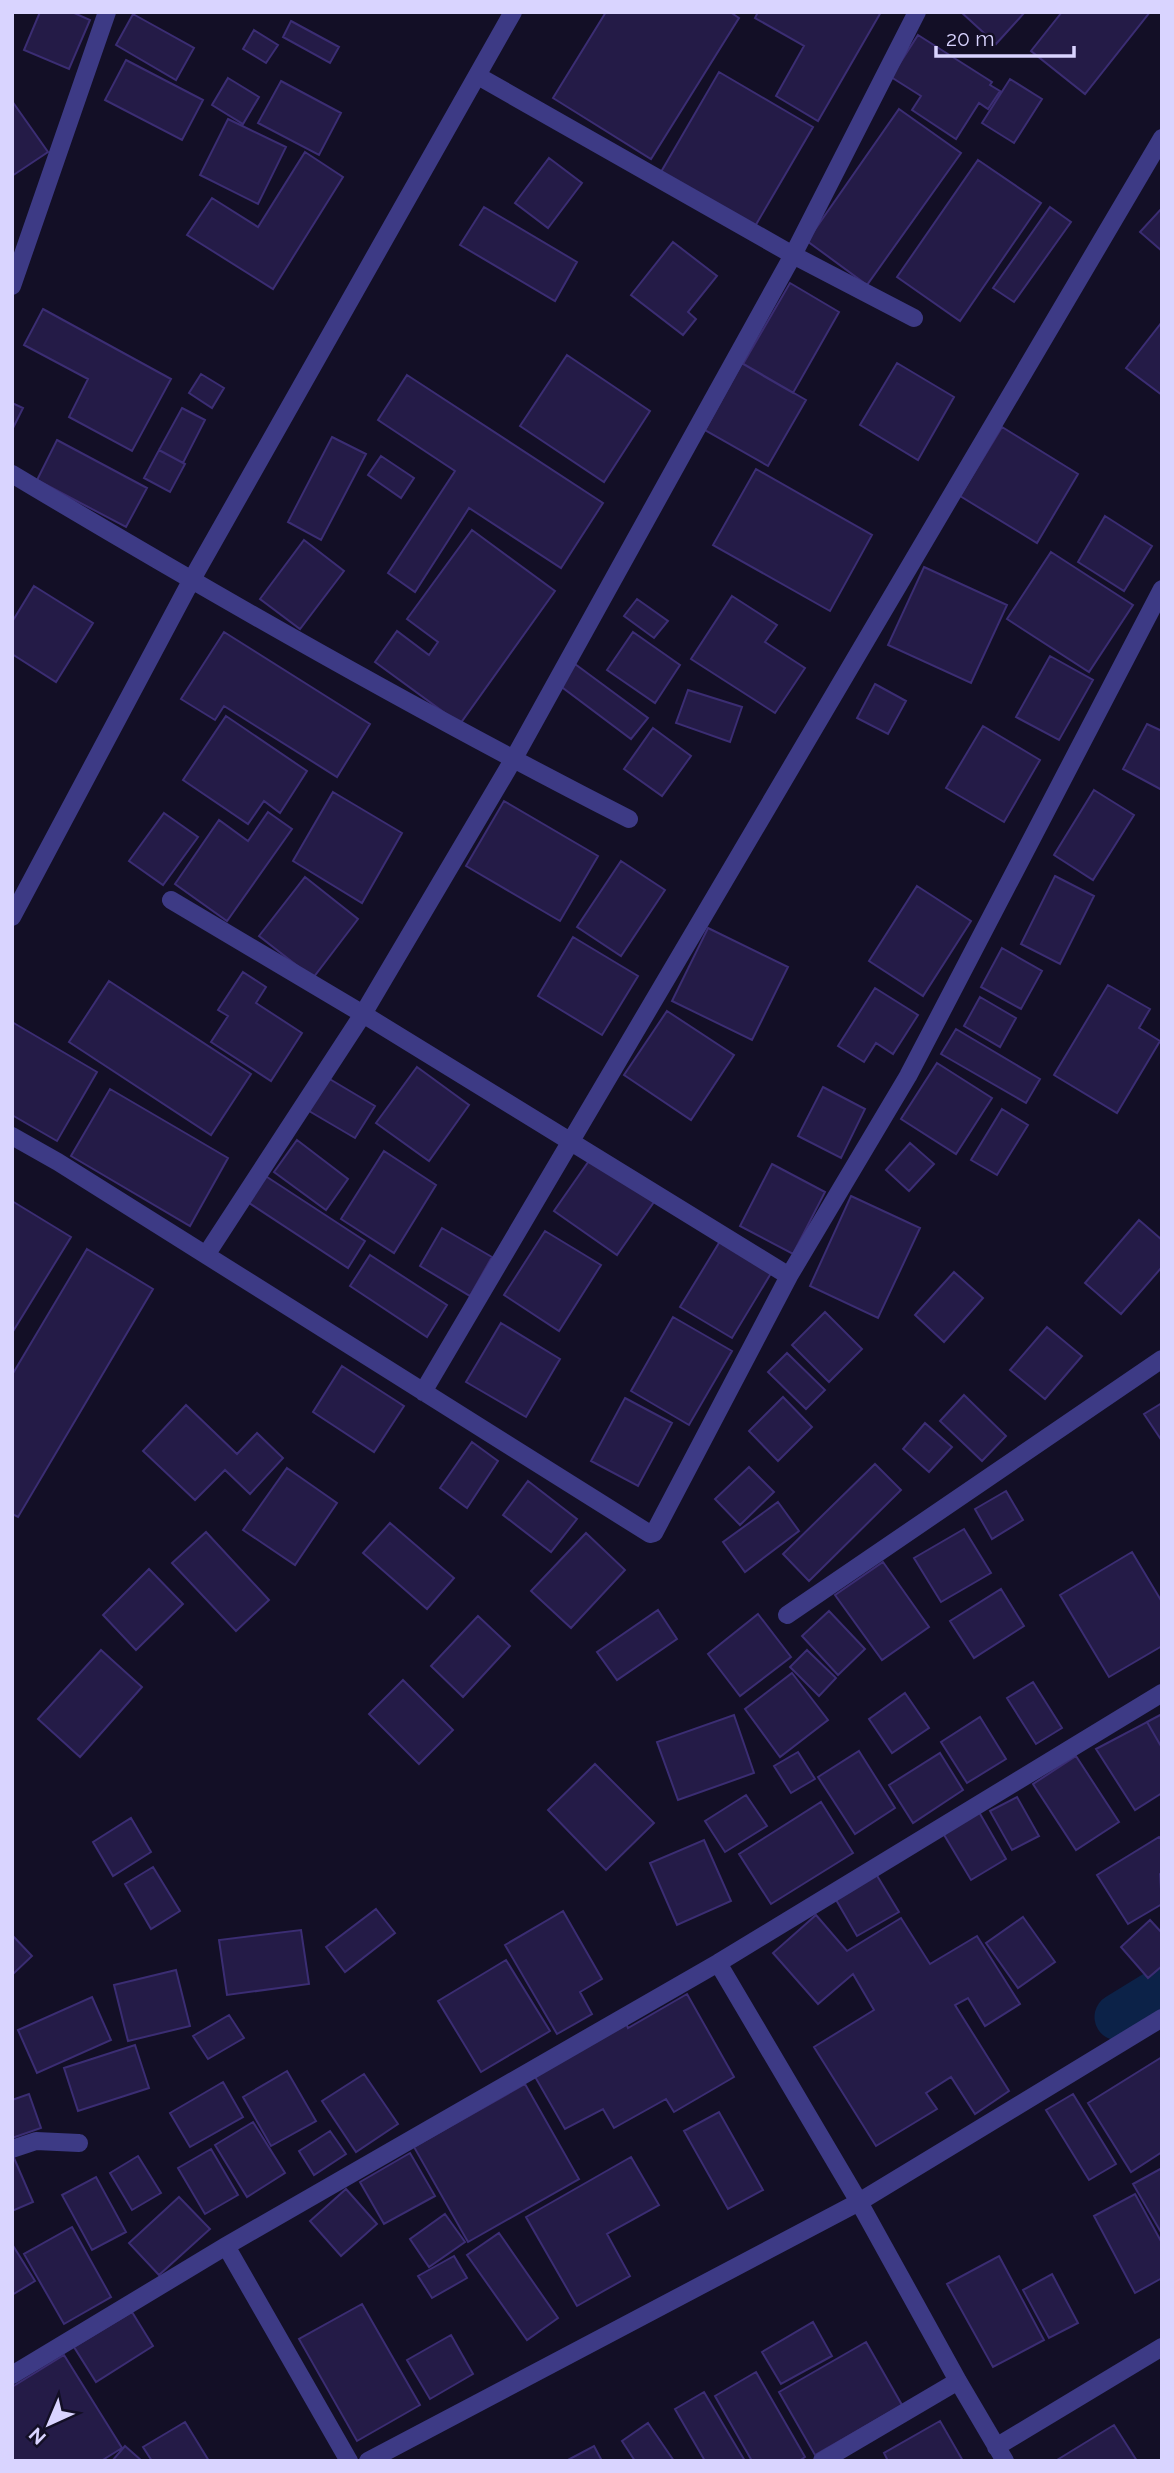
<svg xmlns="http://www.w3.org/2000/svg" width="1174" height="2473" font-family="Raleway,sans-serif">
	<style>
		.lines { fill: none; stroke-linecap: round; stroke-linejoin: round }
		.canal { stroke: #0c2248; stroke-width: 47 }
		.building { fill: #241b47; stroke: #3b2d73; stroke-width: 2 }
		.minor { stroke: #3d3a85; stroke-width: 18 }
	</style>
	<rect width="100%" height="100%" fill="#130f26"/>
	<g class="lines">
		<path class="canal" d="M1118 2017 1162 1990"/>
	</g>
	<path class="building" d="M40 12H72L90 20 69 69 24 50Z
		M606 12H730L739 18 651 159 553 98Z
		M758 12H881L818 121 776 96 804 46 755 18Z
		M961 12H1025L996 44Z
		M1062 12H1150L1085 94 1031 51Z
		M133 14 194 48 176 80 116 45Z
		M291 21 339 47 330 63 283 37Z
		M254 30 278 45 266 63 243 49Z
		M918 35 992 82 990 85 1000 91 988 109 979 103 956 139 912 110 921 96 891 77Z
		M126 60 203 100 182 140 105 100Z
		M719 72 813 127 754 228 661 172Z
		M228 78 259 97 243 124 212 105Z
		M1010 79 1042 99 1014 143 982 123Z
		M281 81 341 113 319 155 258 123Z
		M12 101 48 152 12 176Z
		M899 109 961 153 867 285 807 241Z
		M228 119 286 147 258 204 200 175Z
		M305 152 343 177 273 289 187 235 212 198 258 227Z
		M549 158 582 183 548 228 515 203Z
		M978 160 1041 203 960 321 897 277Z
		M484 207 577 262 555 301 460 245Z
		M1050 207 1071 222 1014 302 993 288Z
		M1162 208V251L1140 232Z
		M673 242 717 276 688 312 696 319 683 335 631 295Z
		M790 283 839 312 793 393 743 364Z
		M43 309 171 379 132 451 69 417 88 379 24 345Z
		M1162 322V395L1126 368Z
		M567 355 650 411 604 482 520 426Z
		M742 363 806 400 768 466 705 430Z
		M897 363 954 397 918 460 860 425Z
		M201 374 224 388 212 408 189 393Z
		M407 375 603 503 561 568 469 508 415 592 388 573 455 471 378 420Z
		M12 403 23 408 12 430Z
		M182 408 205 420 183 463 159 450Z
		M1002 427 1078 474 1037 543 960 496Z
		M332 437 366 454 321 540 288 522Z
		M57 440 147 488 126 527 37 480Z
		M159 450 185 464 170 492 144 478Z
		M381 456 414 478 401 498 368 475Z
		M756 469 872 535 830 611 713 545Z
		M1105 516 1152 546 1124 591 1078 562Z
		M472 530 555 591 460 724 375 662 397 631 429 655 438 642 407 619Z
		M304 540 344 571 300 629 260 599Z
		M1051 552 1133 605 1089 672 1007 619Z
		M924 567 1007 605 971 683 888 645Z
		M34 586 93 623 56 682 12 654V622Z
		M732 596 777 625 765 642 805 668 775 713 691 659Z
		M637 599 668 621 654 638 624 616Z
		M224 632 370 724 337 777 224 706 215 720 181 699Z
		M633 632 680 665 655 703 607 670Z
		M1050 656 1093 680 1059 740 1016 717Z
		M575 664 648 718 631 739 559 685Z
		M875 684 906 701 888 734 857 718Z
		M688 690 742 707 730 742 676 723Z
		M226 716 307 771 280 813 264 801 248 824 183 780Z
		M1147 724 1162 731V790L1123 769Z
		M983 726 1040 760 1004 822 946 788Z
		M653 728 691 756 662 796 624 769Z
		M1094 790 1134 815 1093 880 1054 855Z
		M333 792 402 833 362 903 293 861Z
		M504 801 598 856 560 921 466 866Z
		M268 812 292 829 227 921 175 884 219 820 248 841Z
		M164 813 198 837 163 885 129 861Z
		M621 861 665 890 621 956 577 927Z
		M1055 876 1094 896 1060 964 1021 944Z
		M305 877 358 919 313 978 259 936Z
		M917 886 971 921 923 996 869 961Z
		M708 928 788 967 752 1040 672 1001Z
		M573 937 638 976 602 1035 538 996Z
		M1002 948 1042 971 1021 1009 981 987Z
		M243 972 266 987 256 1003 302 1033 271 1081 211 1042 228 1016 218 1010Z
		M109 981 251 1074 211 1135 69 1042Z
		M1108 985 1150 1009 1139 1028 1160 1041 1117 1113 1054 1075Z
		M875 988 918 1015 893 1054 876 1043 864 1062 838 1046Z
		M980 997 1016 1018 1000 1047 964 1026Z
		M667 1011 734 1055 691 1120 624 1075Z
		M12 1022 97 1072 57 1141 12 1115Z
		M956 1029 1040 1079 1026 1103 941 1054Z
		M937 1063 992 1098 956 1154 901 1119Z
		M417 1067 469 1105 429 1161 376 1123Z
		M328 1078 375 1106 355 1138 309 1111Z
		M823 1087 865 1109 841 1158 798 1136Z
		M110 1089 228 1158 190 1226 71 1156Z
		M1002 1109 1028 1125 997 1175 971 1160Z
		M297 1140 348 1179 326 1210 274 1172Z
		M910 1143 934 1164 909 1191 886 1170Z
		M384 1151 436 1185 394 1253 341 1219Z
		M591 1158 654 1202 617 1255 554 1211Z
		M772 1164 825 1192 793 1254 740 1226Z
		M264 1175 365 1241 348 1268 246 1201Z
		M851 1196 920 1228 878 1318 810 1286Z
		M12 1201 71 1237 12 1333Z
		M1139 1220 1162 1240V1267L1121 1314 1085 1283Z
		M442 1228 492 1257 470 1296 420 1266Z
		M545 1231 601 1265 559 1331 504 1295Z
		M722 1238 773 1270 732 1338 680 1307Z
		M87 1249 153 1289 18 1517 12 1514V1375Z
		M370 1255 447 1305 427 1337 350 1286Z
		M954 1272 983 1298 944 1342 915 1315Z
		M825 1312 862 1349 829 1382 792 1345Z
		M673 1317 732 1351 689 1425 631 1391Z
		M501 1323 560 1359 526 1417 466 1382Z
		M1047 1327 1082 1356 1045 1399 1010 1370Z
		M787 1353 825 1390 806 1409 768 1372Z
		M342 1366 404 1406 374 1452 313 1412Z
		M964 1395 1006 1436 982 1461 940 1421Z
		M783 1397 812 1427 778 1461 749 1431Z
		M625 1398 672 1423 638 1486 591 1461Z
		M1162 1403V1441L1144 1414Z
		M186 1405 237 1454 257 1433 283 1458 250 1494 225 1470 195 1500 143 1451Z
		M925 1423 952 1447 929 1472 903 1449Z
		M472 1442 498 1461 467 1508 440 1488Z
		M875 1464 901 1490 809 1581 783 1554Z
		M749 1467 774 1492 740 1525 715 1499Z
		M287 1468 337 1503 295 1565 243 1530Z
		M528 1481 577 1519 551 1552 503 1515Z
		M1006 1491 1023 1520 992 1539 975 1509Z
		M778 1502 799 1531 745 1572 723 1542Z
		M390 1523 454 1578 427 1609 363 1553Z
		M964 1529 991 1573 941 1602 914 1558Z
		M206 1532 269 1600 236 1631 172 1563Z
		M586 1533 625 1570 571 1628 531 1591Z
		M1132 1552 1162 1602V1646L1109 1677 1060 1595Z
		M883 1562 929 1627 882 1660 835 1595Z
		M149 1569 183 1604 136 1650 103 1615Z
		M1001 1589 1024 1626 974 1658 950 1621Z
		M658 1610 677 1639 617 1680 597 1652Z
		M829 1611 865 1649 838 1675 802 1636Z
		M758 1614 791 1657 740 1696 708 1654Z
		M478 1616 510 1646 463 1697 431 1666Z
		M101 1650 142 1687 80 1757 38 1719Z
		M807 1650 836 1678 819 1696 790 1667Z
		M792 1673 828 1720 780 1757 745 1709Z
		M403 1680 453 1730 419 1764 369 1714Z
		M1033 1682 1062 1728 1036 1744 1007 1698Z
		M905 1693 929 1728 892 1753 869 1719Z
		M1162 1714V1748L1147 1722Z
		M734 1715 754 1773 678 1800 657 1742Z
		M980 1717 1006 1759 967 1783 941 1742Z
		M1147 1722 1162 1748V1793L1135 1810 1096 1749Z
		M859 1751 895 1808 855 1834 818 1777Z
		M798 1752 815 1779 791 1793 774 1766Z
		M940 1753 963 1790 913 1823 889 1785Z
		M1076 1756 1119 1822 1076 1850 1033 1784Z
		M595 1764 654 1823 606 1870 548 1810Z
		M746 1795 767 1826 725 1852 705 1821Z
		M1017 1797 1039 1836 1012 1850 990 1811Z
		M821 1802 853 1853 771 1904 739 1854Z
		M979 1812 1006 1859 971 1880 943 1833Z
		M131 1818 151 1852 113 1876 93 1842Z
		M1159 1837 1162 1840V1873L1160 1874 1162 1904 1128 1924 1097 1875Z
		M704 1840 731 1901 677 1925 650 1863Z
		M153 1867 180 1911 151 1929 125 1884Z
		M876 1874 899 1912 857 1936 835 1898Z
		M376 1909 395 1933 345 1972 326 1947Z
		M563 1911 602 1979 580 1992 592 2014 557 2034 505 1945Z
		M816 1915 847 1951 901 1918 930 1964 977 1936 1020 2004 985 2026 968 1998 955 2005 1009 2091 975 2114 951 2077 926 2093 937 2109 876 2146 814 2047 874 2010 853 1974 818 2004 773 1953Z
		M1023 1917 1055 1962 1018 1988 986 1943Z
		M1150 1920 1162 1933V1966L1148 1978 1121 1947Z
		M301 1930 309 1984 227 1995 219 1940Z
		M12 1935 32 1956 12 1975Z
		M506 1960 550 2031 481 2072 438 2001Z
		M176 1970 190 2026 128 2041 114 1985Z
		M687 1994 734 2077 674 2112 666 2099 614 2128 603 2109 565 2129 534 2075 626 2023 628 2028Z
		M92 1997 111 2040 37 2073 18 2030Z
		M229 2015 244 2038 208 2059 193 2036Z
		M135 2045 149 2088 78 2111 64 2068Z
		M1162 2057V2152L1131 2172 1088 2103Z
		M287 2071 316 2121 271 2146 243 2097Z
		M364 2074 398 2124 356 2152 322 2101Z
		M223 2082 243 2117 190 2147 170 2113Z
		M525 2084 579 2179 468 2242 414 2147Z
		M29 2094 41 2128 12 2138V2100Z
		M1073 2094 1116 2164 1089 2180 1046 2110Z
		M719 2112 763 2190 728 2209 684 2131Z
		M253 2122 285 2173 247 2197 215 2145Z
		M330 2131 346 2154 314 2175 299 2151Z
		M211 2149 238 2195 205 2214 178 2168Z
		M410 2153 435 2196 384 2224 360 2182Z
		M138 2156 161 2193 132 2210 110 2173Z
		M631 2157 659 2205 607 2234 630 2276 577 2306 526 2217Z
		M14 2158 33 2202 12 2211V2159Z
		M1162 2168V2234L1133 2184Z
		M96 2177 126 2232 92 2250 62 2195Z
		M346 2189 377 2224 341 2256 310 2221Z
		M1135 2194 1162 2243V2278L1135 2293 1094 2216Z
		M179 2197 210 2229 159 2275 129 2243Z
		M445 2214 465 2242 429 2267 410 2239Z
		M72 2227 111 2297 64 2324 24 2254Z
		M499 2233 558 2318 527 2340 467 2255Z
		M12 2244 35 2281 12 2295Z
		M454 2256 467 2278 432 2298 418 2276Z
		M999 2256 1044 2340 993 2367 947 2284Z
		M1052 2274 1078 2323 1049 2338 1023 2290Z
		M362 2304 420 2405 357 2441 299 2339Z
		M132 2312 153 2346 96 2382 74 2347Z
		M813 2322 832 2356 781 2384 762 2352Z
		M451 2335 473 2374 430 2399 407 2360Z
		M866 2342 902 2405 815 2455 779 2392Z
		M64 2355 122 2448 101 2461H12V2387Z
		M756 2372 805 2457 799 2461H752L715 2396Z
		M704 2392 736 2446 745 2461H705L675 2409Z
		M940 2421 963 2461H888L884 2453Z
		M185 2422 209 2461H152L143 2447Z
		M648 2423 674 2461H635L622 2441Z
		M1114 2425 1137 2461 1057 2460Z
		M125 2446 142 2461H112Z
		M594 2446 602 2461H566Z"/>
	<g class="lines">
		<path class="minor" d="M478 76 793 255 914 318
			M12 286 107 12
			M12 474C214 595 419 712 629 819
			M171 900 363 1014 789 1276
			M12 917 191 581 513 12
			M12 1136 58 1162 650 1534 654 1533 789 1276 908 1076 1162 589
			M206 1255 363 1014 513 760 793 255 917 12
			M423 1392 1162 138
			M787 1615 1162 1359
			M718 1963 859 2202 958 2381 1005 2461
			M12 2149 36 2141 79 2143
			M226 2246 349 2461
			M12 2375 226 2246 718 1963 1162 1693
			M996 2447 1162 2347
			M368 2461 859 2202 1162 2018
			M822 2461 958 2381"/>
	</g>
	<rect width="1174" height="2473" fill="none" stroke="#d9d4ff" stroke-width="28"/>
	<g transform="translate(49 2424) rotate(224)" stroke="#130f26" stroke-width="5" paint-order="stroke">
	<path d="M0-5L12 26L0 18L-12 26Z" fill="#d9d4ff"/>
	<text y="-10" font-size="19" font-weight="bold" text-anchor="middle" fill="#d9d4ff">N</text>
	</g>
	<path d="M936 46v10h138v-10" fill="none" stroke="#d9d4ff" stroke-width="3.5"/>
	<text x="946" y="46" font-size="21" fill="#d9d4ff" stroke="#130f26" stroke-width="5" paint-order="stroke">20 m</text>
</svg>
